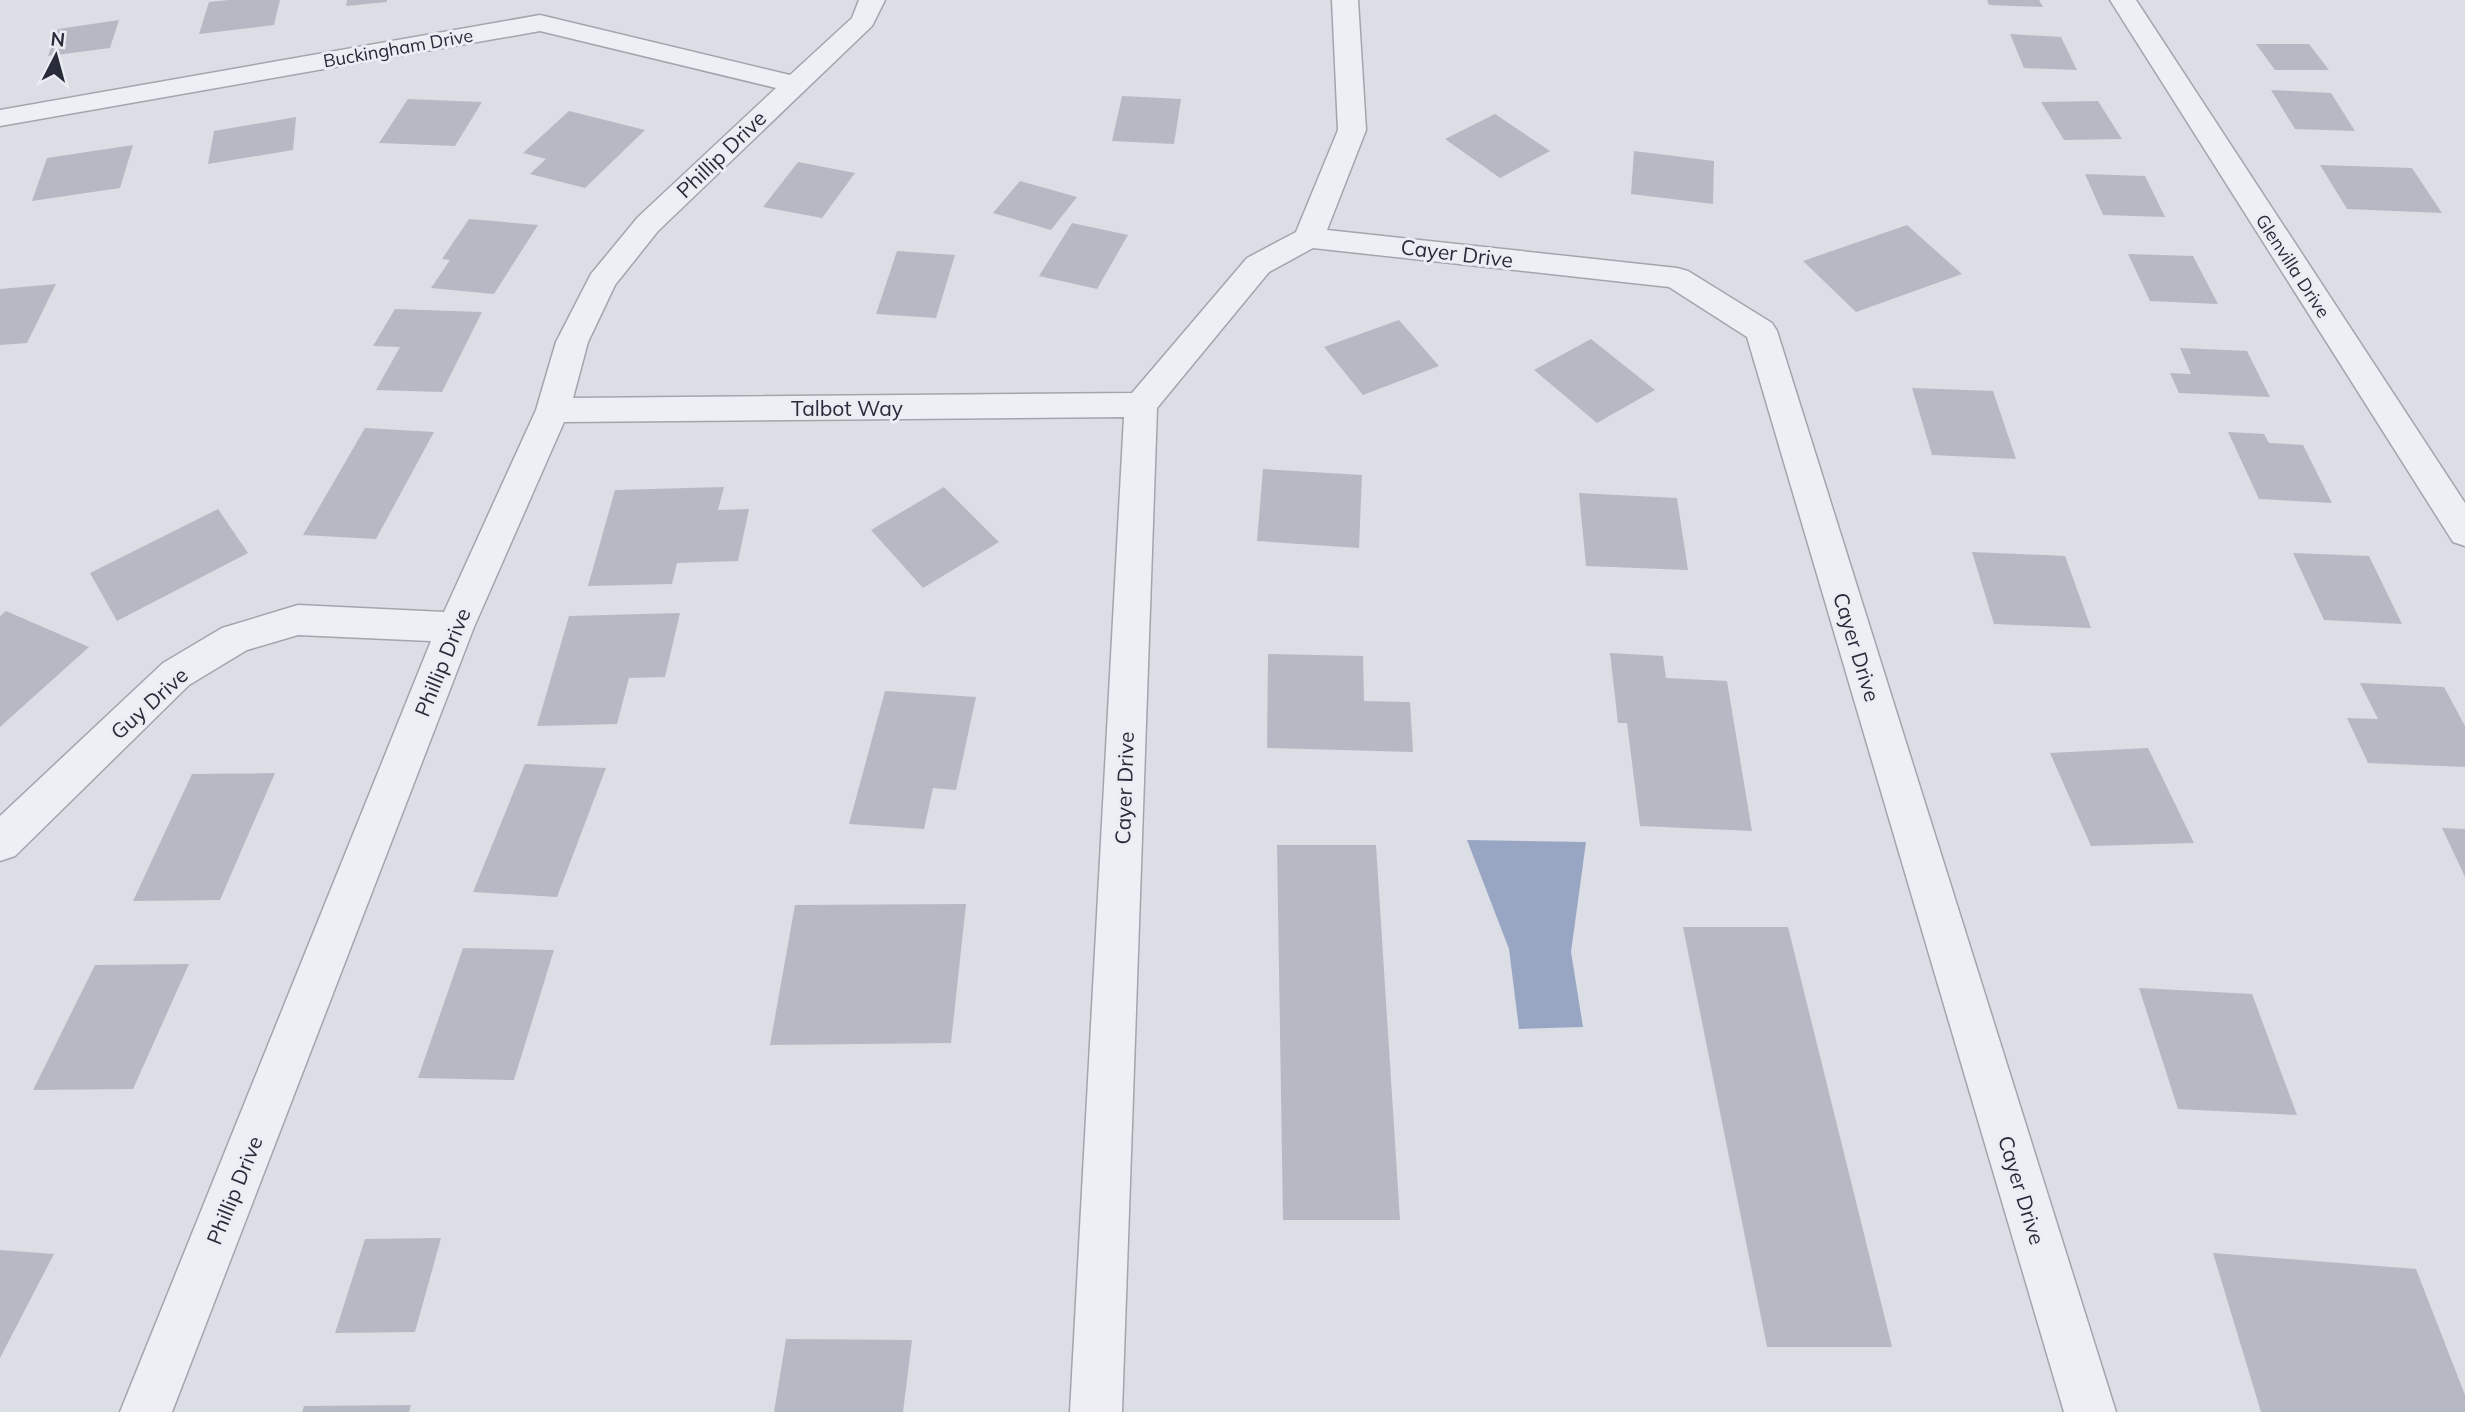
<svg xmlns="http://www.w3.org/2000/svg" width="2465" height="1412" font-family="Mulish,sans-serif">
	<style>
		.water { fill: #99a6c3 }
		.building { fill: #b6b9c4 }
		.lines { fill: none; stroke-linecap: round; stroke-linejoin: round }
		.minor-casing { stroke: #a2a5ae; stroke-width: 3 }
		.minor { fill: #eeeff4; fill-rule: evenodd }
		.labels { text-anchor: middle; dominant-baseline: central; stroke-width: 6; stroke-linejoin: round; paint-order: stroke }
		.far-street-label { font-size: 18px; fill: #272b3a; stroke: #ebedf3 }
		.street-label { font-size: 21px; fill: #272b3a; stroke: #ebedf3 }
	</style>
	<rect width="100%" height="100%" fill="#dcdee5"/>
	<path class="water" d="M1467 840 1586 842 1571 952 1583 1027 1519 1029 1509 949Z"/>
	<path class="building" d="M229 0H280L274 25 199 34 209 2Z
		M347 0H387V2L346 6Z
		M1987 0H2039L2043 7 1989 5Z
		M119 20 110 48 48 56 58 29Z
		M2010 34 2061 37 2077 70 2024 68Z
		M2256 44H2309L2329 70H2275Z
		M2271 90 2331 93 2355 131 2295 129Z
		M1122 96 1181 99 1174 144 1112 141Z
		M408 99 482 102 455 146 379 143Z
		M2098 101 2122 139 2064 140 2041 102Z
		M569 111 645 130 585 188 530 174 546 159 523 153Z
		M1495 114 1550 151 1500 178 1445 139Z
		M296 117 293 150 208 164 214 131Z
		M133 145 120 188 32 201 47 158Z
		M1634 151 1714 161 1713 204 1631 194Z
		M798 162 855 173 822 218 763 207Z
		M2320 165 2412 168 2442 213 2347 209Z
		M2085 174 2145 176 2165 217 2103 215Z
		M1020 181 1077 197 1051 230 993 213Z
		M469 219 538 225 494 294 431 288 450 260 442 259Z
		M1072 223 1128 235 1097 289 1039 276Z
		M1907 225 1962 274 1856 312 1803 261Z
		M897 251 955 255 936 318 876 314Z
		M2128 254 2193 256 2218 304 2150 301Z
		M56 284 27 343 0 345V289Z
		M395 309 482 312 442 392 376 390 400 347 373 346Z
		M1399 320 1439 366 1363 395 1324 347Z
		M1591 339 1655 390 1597 423 1534 370Z
		M2180 348 2247 351 2270 397 2179 393 2170 373 2191 374Z
		M1912 388 1993 391 2016 459 1932 455Z
		M365 428 434 432 376 539 303 535Z
		M2228 432 2264 434 2269 443 2303 445 2332 503 2259 499Z
		M1263 469 1362 475 1359 548 1257 541Z
		M724 487 718 510 749 509 738 561 677 563 672 584 588 586 615 490Z
		M944 487 999 542 923 588 871 530Z
		M1579 493 1677 498 1688 570 1586 566Z
		M218 509 248 553 117 621 90 573Z
		M1972 552 2065 556 2091 628 1994 624Z
		M2293 553 2369 556 2402 624 2324 620Z
		M6 611 89 647 0 727V616Z
		M680 613 665 677 629 678 617 724 537 726 569 616Z
		M1610 653 1663 656 1666 678 1727 681 1752 831 1640 826 1627 723H1618Z
		M1268 654 1363 656 1364 701 1410 702 1413 752 1267 748Z
		M2360 683 2444 687 2465 726V767L2368 763 2347 718 2378 719Z
		M885 691 976 697 956 790 933 788 924 829 849 824Z
		M2148 748 2194 843 2091 846 2050 753Z
		M525 764 606 768 557 897 473 892Z
		M275 773 220 900 133 901 192 774Z
		M2442 828 2465 829V877Z
		M1277 845H1376L1400 1220H1283Z
		M966 904 951 1043 770 1045 795 905Z
		M1683 927H1788L1892 1347H1767Z
		M463 948 554 950 514 1080 418 1078Z
		M189 964 133 1089 33 1090 95 965Z
		M2139 988 2252 994 2297 1115 2178 1109Z
		M441 1238 415 1332 335 1333 365 1239Z
		M0 1250 54 1254 0 1358Z
		M2213 1253 2416 1269 2465 1395V1412H2261Z
		M786 1339 912 1340 903 1412H774Z
		M411 1405 409 1412H302L304 1406Z"/>
	<g class="lines">
		<defs>
			<path id="minor" d="M859 0H885L872 26 658 231 615 285 588 342 573 398 1132 393 1247 258 1296 232 1338 130 1332 0H1358L1366 130 1327 230 1677 268 1688 271 1772 323 1777 331 2116 1412H2064L1747 337 1669 287 1313 248 1269 272 1157 408 1122 1412H1070L1124 417 564 422 474 627 172 1412H120L431 641 298 635 247 650 189 685 15 856 0 861V816L163 663 222 628 298 605 444 612 536 410 556 342 591 274 638 217 776 88 540 31 0 126V110L540 15 790 75 852 18Z
				M2110 0H2136L2465 503V546L2453 542Z"/>
		</defs>
		<use href="#minor" class="minor-casing"/>
		<use href="#minor" class="minor"/>
	</g>
	<g class="labels">
		<g class="far-street-label">
			<text transform="translate(398 48) rotate(-10)">Buckingham Drive</text>
			<text transform="translate(2293 266) rotate(57)">Glenvilla Drive</text>
		</g>
		<g class="street-label">
			<text transform="translate(721 154) rotate(-44)">Phillip Drive</text>
			<text transform="translate(1457 253) rotate(7)">Cayer Drive</text>
			<text x="847" y="408">Talbot Way</text>
			<text transform="translate(1857 647) rotate(73)">Cayer Drive</text>
			<text transform="translate(442 662) rotate(-68)">Phillip Drive</text>
			<text transform="translate(149 703) rotate(-42)">Guy Drive</text>
			<text transform="translate(1124 788) rotate(-88)">Cayer Drive</text>
			<text transform="translate(234 1190) rotate(-68)">Phillip Drive</text>
			<text transform="translate(2022 1190) rotate(73)">Cayer Drive</text>
		</g>
	</g>
	<g transform="translate(56 56) rotate(6)" stroke="#ebedf3" stroke-width="5" paint-order="stroke">
	<path d="M0-5L12 26L0 18L-12 26Z" fill="#272b3a"/>
	<text y="-10" font-size="19" font-weight="bold" text-anchor="middle" fill="#272b3a">N</text>
	</g>
</svg>
